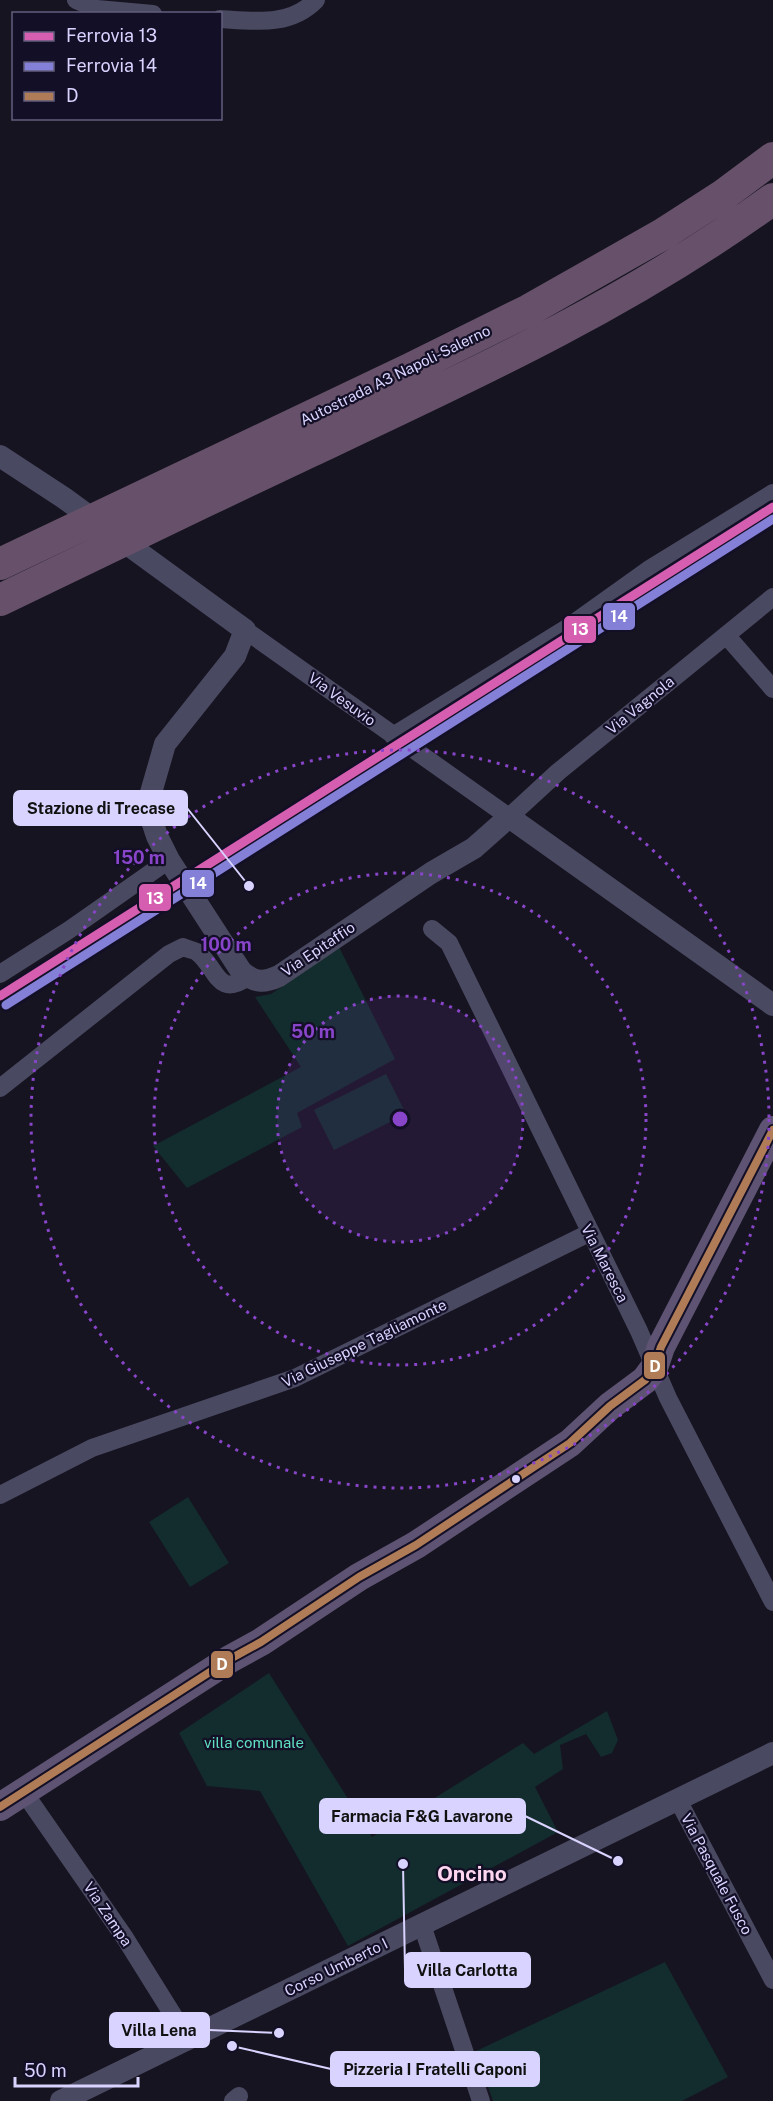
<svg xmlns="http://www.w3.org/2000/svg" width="773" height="2101" font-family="'Public Sans',sans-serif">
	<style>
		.green { fill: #132c2d }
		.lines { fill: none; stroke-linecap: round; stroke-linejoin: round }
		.minor { stroke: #4a4962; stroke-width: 18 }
		.tertiary { stroke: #4a4962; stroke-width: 22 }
		.primary { stroke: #5e5373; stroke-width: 28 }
		.motorway { stroke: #67516a; stroke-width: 32 }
		.bus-1-casing { stroke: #130f26; stroke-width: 12 }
		.bus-1 { stroke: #b07c57; stroke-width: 8 }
		.rail-1-casing { stroke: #130f26; stroke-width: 14 }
		.rail-2-casing { stroke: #130f26; stroke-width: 14 }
		.rail-1 { stroke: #d65eb1; stroke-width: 9 }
		.rail-2 { stroke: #8480d7; stroke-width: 9 }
		.ring { fill: none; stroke: #8945c9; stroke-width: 3; stroke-dasharray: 3 6 }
		.bus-dot { fill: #d9d4ff; stroke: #130f26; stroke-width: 2 }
		.labels { text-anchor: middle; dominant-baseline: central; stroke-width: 4.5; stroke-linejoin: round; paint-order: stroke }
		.street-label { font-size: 15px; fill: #d9d4ff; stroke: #130f26 }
		.park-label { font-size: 15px; fill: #5fe0c0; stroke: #130f26 }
		.district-label { font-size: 21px; font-weight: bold; fill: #ffd6f0; stroke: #130f26 }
		.centre { fill: #8945c9; stroke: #130f26; stroke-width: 3 }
		.ring-label { font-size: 18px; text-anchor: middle; font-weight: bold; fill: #8945c9; stroke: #130f26; stroke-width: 4.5; stroke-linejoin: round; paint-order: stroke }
		.leader { fill: none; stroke: #d9d4ff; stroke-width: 2 }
		.callout-dot { fill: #d9d4ff; stroke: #130f26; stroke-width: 2 }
		.callout { fill: #d9d4ff; stroke: #d9d4ff; stroke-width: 2 }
		.callout-label { font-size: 16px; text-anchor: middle; font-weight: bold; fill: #111 }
		.line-badge { stroke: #130f26; stroke-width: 2 }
		.badge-label { font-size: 16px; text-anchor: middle; font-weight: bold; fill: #fff }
	</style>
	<rect width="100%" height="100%" fill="#161421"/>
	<path class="green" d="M339 947 395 1059 297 1113 302 1127 187 1188 153 1146 301 1067 255 997 271 994Z
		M386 1074 406 1114 334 1150 314 1110Z
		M188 1497 229 1563 190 1587 149 1522Z
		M269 1673 372 1837 523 1743 534 1754 607 1711 618 1740 612 1753 601 1757 586 1734 560 1745 563 1769 535 1787 558 1832 348 1946 260 1791 207 1786 179 1733Z
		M665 1962 728 2077 682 2101H493L476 2051Z"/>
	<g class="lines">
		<path class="minor" d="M76 0 97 9 153 14
			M220 19C254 21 290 27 316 0
			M245 630 509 817 558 772 773 597
			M726 635 773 689
			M393 736 564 630 648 570 773 493
			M432 929 449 943 639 1331 668 1398 773 1602
			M0 974 69 930 169 860
			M0 1088 169 954 183 947C187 949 193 950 197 952 217 967 217 999 248 977
			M0 1495 92 1448 295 1378 589 1233
			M23 1791 125 1938 188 2039
			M678 1800 773 1980
			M422 1925 481 2101
			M233 2101 239 2096"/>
		<path class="tertiary" d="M0 456 64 498 245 630 235 656 165 744 150 796 151 818 157 836 169 860 241 971C254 983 264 983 279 976L431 873 474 848 509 817 773 1005
			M61 2101 773 1753"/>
		<path class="primary" d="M0 1807 230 1659 261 1642 359 1577 416 1545 570 1443 610 1406 645 1380 654 1368 661 1347 773 1130"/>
		<path class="motorway" d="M0 564 410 369 529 310 663 234 722 196 773 158
			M0 600C104 550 207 500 311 451 471 376 630 303 773 199"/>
		<defs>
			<path id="bus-1" d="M0 1807 230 1659 261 1642 359 1577 416 1545 570 1443 610 1406 645 1380 654 1368 661 1347 773 1130"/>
		</defs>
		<use href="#bus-1" class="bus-1-casing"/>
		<use href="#bus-1" class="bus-1"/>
		<defs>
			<path id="rail-1" d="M0 996 773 507"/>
			<path id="rail-2" d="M6 1005 773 519"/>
		</defs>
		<use href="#rail-1" class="rail-1-casing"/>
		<use href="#rail-2" class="rail-2-casing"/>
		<use href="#rail-1" class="rail-1"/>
		<use href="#rail-2" class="rail-2"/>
	</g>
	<circle cx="400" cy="1119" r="123" fill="#8945c9" fill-opacity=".12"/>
	<g class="ring">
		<circle cx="400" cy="1119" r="123"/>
		<circle cx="400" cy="1119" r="246"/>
		<circle cx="400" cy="1119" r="369"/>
	</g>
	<circle class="bus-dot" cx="516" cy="1479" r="5"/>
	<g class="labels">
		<g class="street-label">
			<text transform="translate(395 375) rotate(-26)">Autostrada A3 Napoli-Salerno</text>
			<text transform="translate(342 699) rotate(36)">Via Vesuvio</text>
			<text transform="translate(640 705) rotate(-39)">Via Vagnola</text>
			<text transform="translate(318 949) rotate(-34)">Via Epitaffio</text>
			<text transform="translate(605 1263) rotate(63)">Via Maresca</text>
			<text transform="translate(364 1343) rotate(-26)">Via Giuseppe Tagliamonte</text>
			<text transform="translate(717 1874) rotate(62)">Via Pasquale Fusco</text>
			<text transform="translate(108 1914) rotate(56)">Via Zampa</text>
			<text transform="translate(336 1967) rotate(-26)">Corso Umberto I</text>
		</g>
		<g class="park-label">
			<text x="254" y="1742">villa comunale</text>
		</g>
		<g class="district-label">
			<text x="472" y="1873">Oncino</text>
		</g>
	</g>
	<circle cx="400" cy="1119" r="9" class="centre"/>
	<g class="ring-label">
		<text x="139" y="864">150 m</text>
		<text x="226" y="951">100 m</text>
		<text x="313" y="1038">50 m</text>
	</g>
	<path class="leader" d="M249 886L187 808M618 1861L525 1816M403 1864L405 1970M279 2033L209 2030M232 2046L331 2069"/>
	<g class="callout-dot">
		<circle cx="249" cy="886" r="6"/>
		<circle cx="618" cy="1861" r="6"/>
		<circle cx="403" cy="1864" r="6"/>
		<circle cx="279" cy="2033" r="6"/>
		<circle cx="232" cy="2046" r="6"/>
	</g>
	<g class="callout">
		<rect x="14" y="791" width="173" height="34" rx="6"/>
		<rect x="320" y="1799" width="205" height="34" rx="6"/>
		<rect x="405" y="1953" width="125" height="34" rx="6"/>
		<rect x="110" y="2013" width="99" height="34" rx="6"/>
		<rect x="331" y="2052" width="208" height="34" rx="6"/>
	</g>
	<g class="callout-label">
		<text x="101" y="814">Stazione di Trecase</text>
		<text x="422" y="1822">Farmacia F&amp;G Lavarone</text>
		<text x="467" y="1976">Villa Carlotta</text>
		<text x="159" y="2036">Villa Lena</text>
		<text x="435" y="2075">Pizzeria I Fratelli Caponi</text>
	</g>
	<g class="line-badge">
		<rect x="602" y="602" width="34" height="29" rx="6" fill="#8480d7"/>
		<rect x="563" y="615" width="34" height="29" rx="6" fill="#d65eb1"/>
		<rect x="181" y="869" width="34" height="29" rx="6" fill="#8480d7"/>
		<rect x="138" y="883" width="34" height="29" rx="6" fill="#d65eb1"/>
		<rect x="643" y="1351" width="23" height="29" rx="6" fill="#b07c57"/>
		<rect x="210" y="1650" width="24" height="29" rx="6" fill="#b07c57"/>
	</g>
	<g class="badge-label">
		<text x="619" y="622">14</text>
		<text x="580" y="635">13</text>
		<text x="198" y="889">14</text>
		<text x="155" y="904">13</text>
		<text x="655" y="1372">D</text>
		<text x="222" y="1670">D</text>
	</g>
	<rect x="12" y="12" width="210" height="108" fill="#130f26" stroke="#625e7d" stroke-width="1.5"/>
	<rect x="24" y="32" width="30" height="9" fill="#d65eb1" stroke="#625e7d" stroke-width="1.5"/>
	<text x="66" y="42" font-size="18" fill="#d9d4ff">Ferrovia 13</text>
	<rect x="24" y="62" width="30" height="9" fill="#8480d7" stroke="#625e7d" stroke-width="1.5"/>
	<text x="66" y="72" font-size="18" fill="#d9d4ff">Ferrovia 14</text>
	<rect x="24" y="92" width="30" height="9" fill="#b07c57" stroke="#625e7d" stroke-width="1.5"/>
	<text x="66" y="102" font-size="18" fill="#d9d4ff">D</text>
	<path d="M15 2077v9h123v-9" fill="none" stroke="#d9d4ff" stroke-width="3"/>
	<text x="24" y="2077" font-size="18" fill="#d9d4ff" stroke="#130f26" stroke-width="4.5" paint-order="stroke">50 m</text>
</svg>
